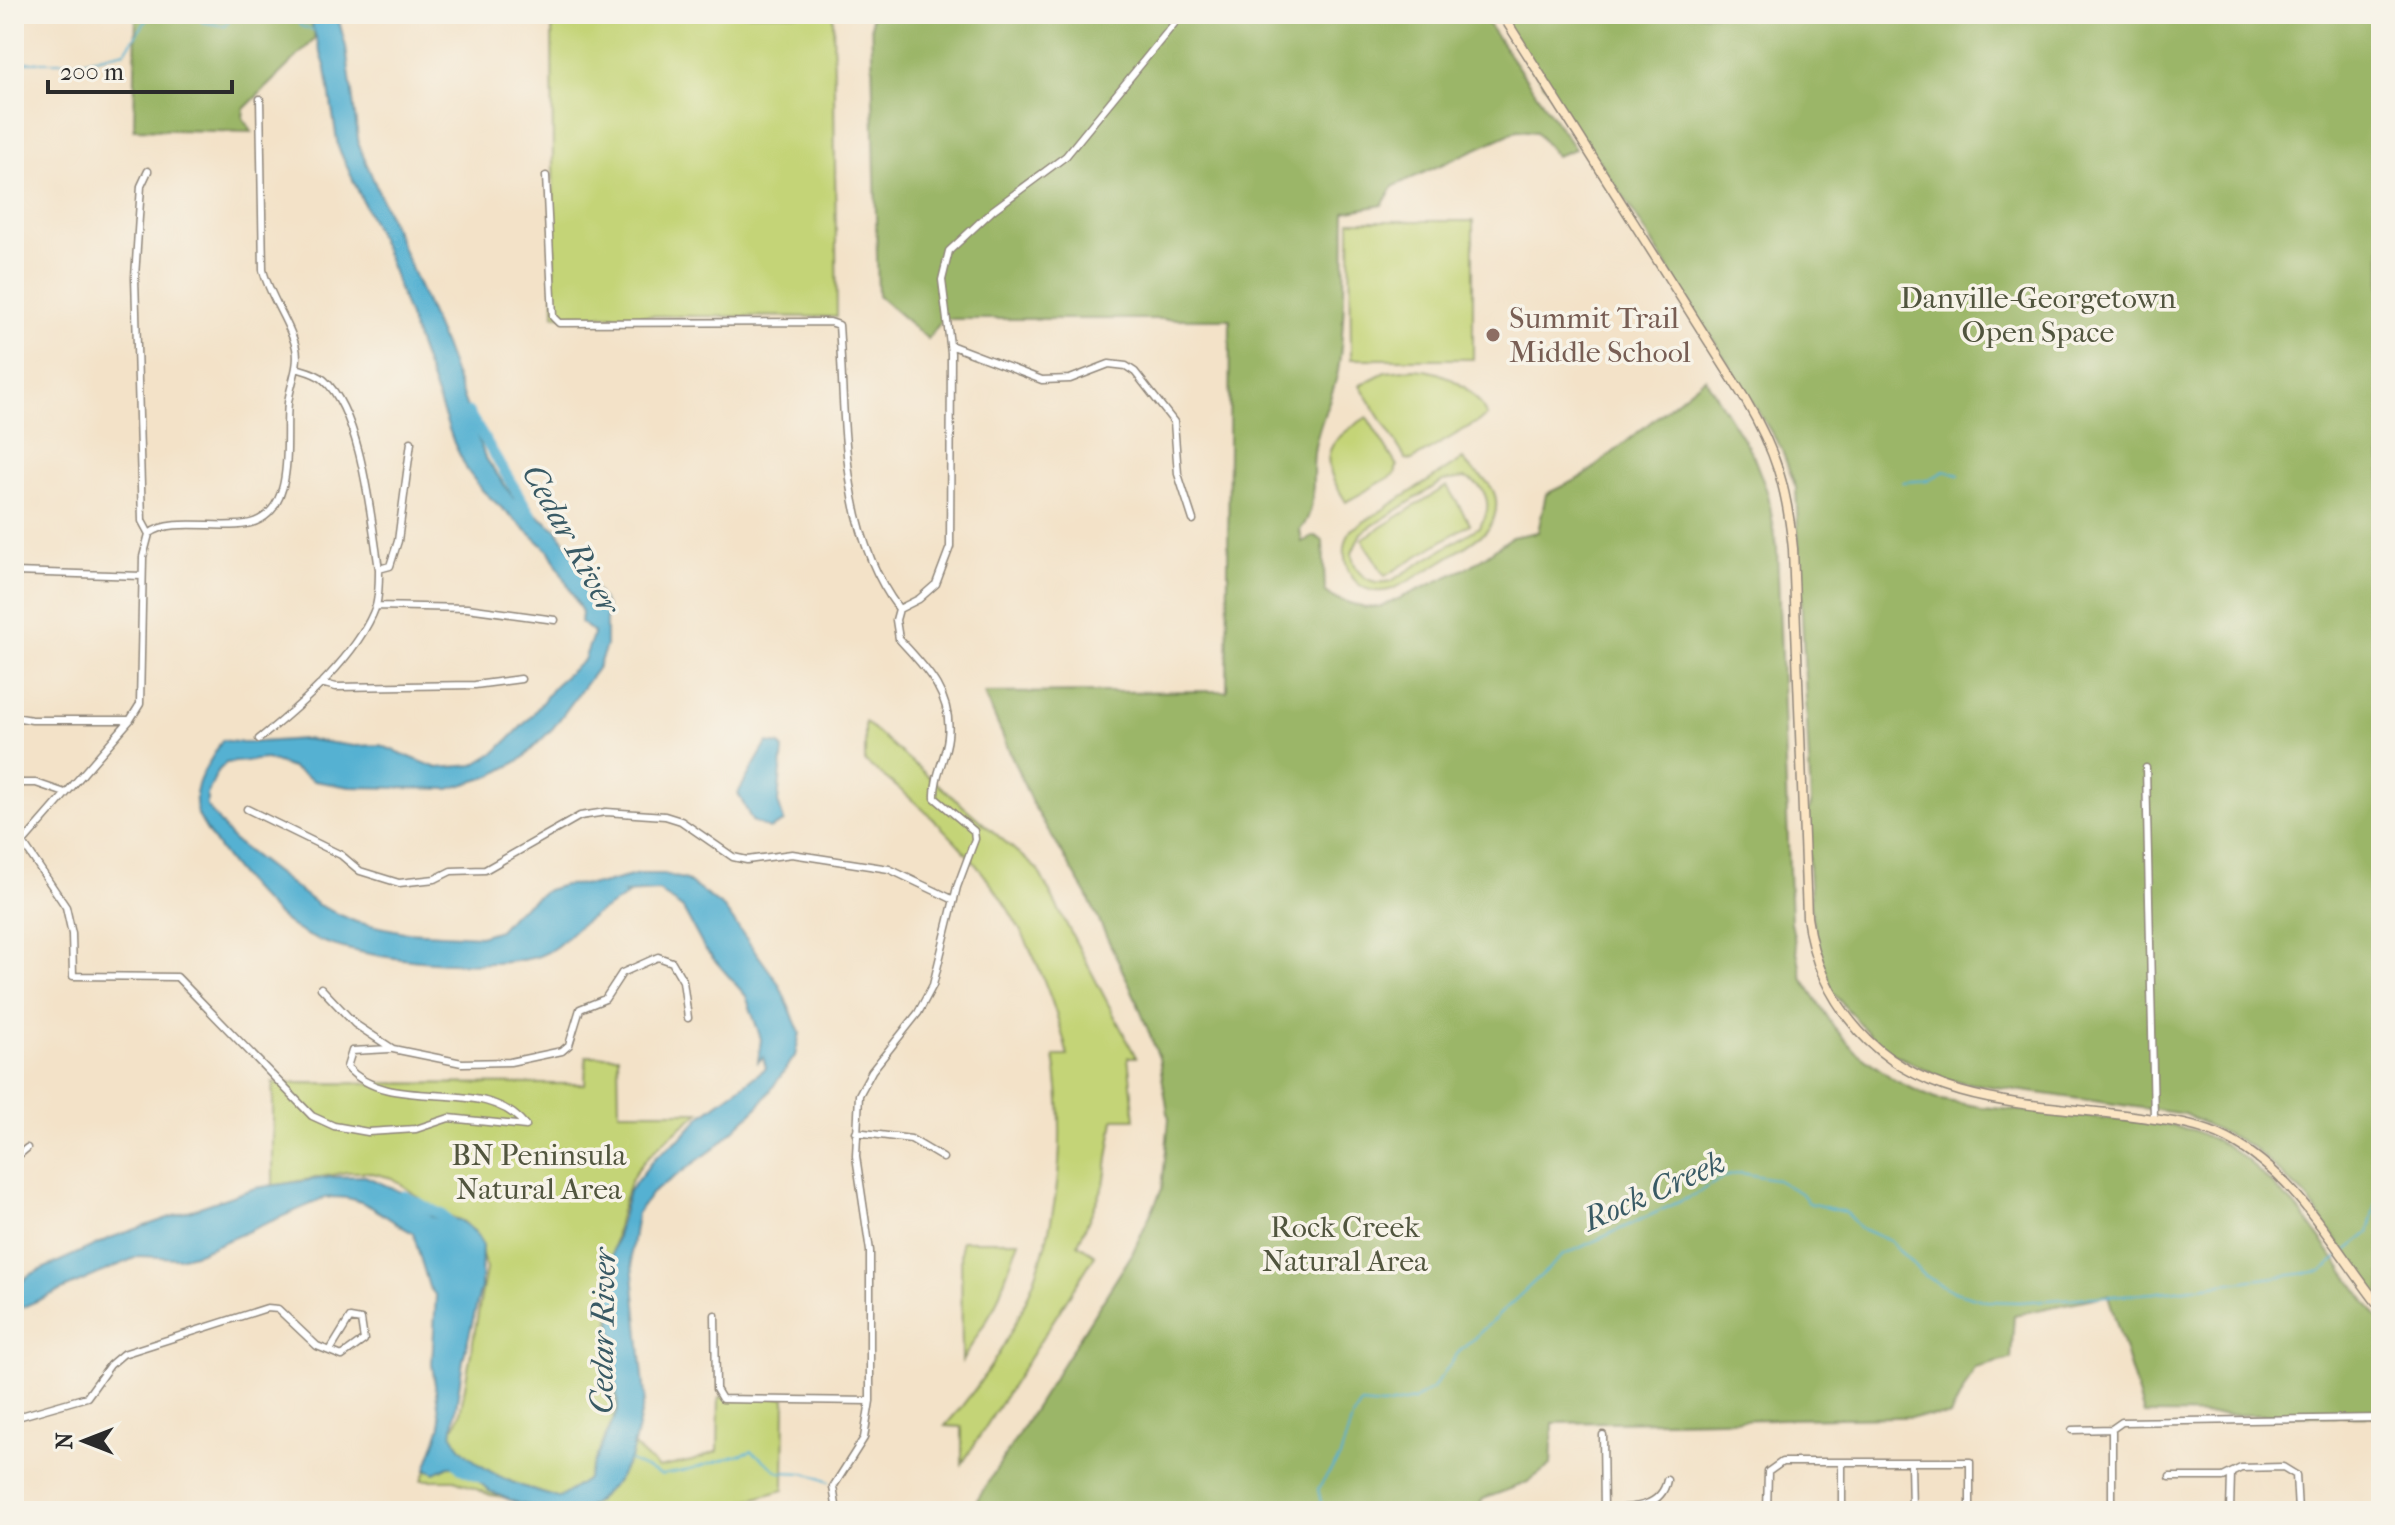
<svg xmlns="http://www.w3.org/2000/svg" width="2395" height="1525" font-family="'IM FELL French Canon',serif">
	<style>
		.green { fill: #c4d477; stroke: #788051; stroke-width: 2; fill-rule: evenodd }
		.forest { fill: #9bb668; stroke: #63704a; stroke-width: 2 }
		.water { fill: #54b1d2; stroke: #406e7e; stroke-width: 2 }
		.lines { fill: none; stroke-linecap: round; stroke-linejoin: round }
		.stream { stroke: #54b1d2; stroke-width: 2 }
		.river { stroke: #54b1d2; stroke-width: 11 }
		.street-casing { stroke: #8f867a; stroke-width: 9 }
		.secondary-casing { stroke: #8f867a; stroke-width: 11 }
		.street { stroke: #fff; stroke-width: 6 }
		.secondary { stroke: #fce6c4; stroke-width: 8 }
		.education-dot { fill: #8d6e63; stroke: #f7f3e8; stroke-width: 3 }
		.labels { text-anchor: middle; dominant-baseline: central; stroke-width: 7; stroke-linejoin: round; paint-order: stroke }
		.park-label { font-size: 30px; fill: #51553e; stroke: #f7f3e8 }
		.education-label { font-size: 30px; fill: #785e54; stroke: #f7f3e8; text-anchor: start }
		.water-label { font-size: 32px; font-style: italic; fill: #395a65; stroke: #f7f3e8 }
	</style>
	<rect width="100%" height="100%" fill="#f7f3e8"/>
	<filter id="ink" filterUnits="userSpaceOnUse"><feTurbulence type="fractalNoise" baseFrequency=".0125" numOctaves="2"/><feDisplacementMap in="SourceGraphic" scale="16" xChannelSelector="R" yChannelSelector="G"/><feConvolveMatrix kernelMatrix="1 2 1 2 8 2 1 2 1" color-interpolation-filters="sRGB"/></filter>
	<filter id="wash" filterUnits="userSpaceOnUse"><feTurbulence type="fractalNoise" baseFrequency=".006" numOctaves="4" result="noise"/><feDisplacementMap in="SourceGraphic" scale="32" xChannelSelector="R" yChannelSelector="G"/><feGaussianBlur stdDeviation="1.8" result="paint"/><feColorMatrix in="noise" values="0 0 0 0 0 0 0 0 0 0 0 0 0 0 0 0 0 1.4 0 .05"/><feComposite in="paint" operator="in"/></filter>
	<g filter="url(#wash)">
		<rect width="100%" height="100%" fill="#f3e2c8"/>
		<path class="green" d="M552 14H833L837 317 554 315Z
			M1350 221H1473V359H1351Z
			M1414 369C1444 370 1475 388 1487 416L1412 460 1406 459 1360 385 1385 372Z
			M1367 417 1397 466 1395 474 1346 502C1318 457 1322 445 1367 417Z
			M1463 459C1472 475 1493 478 1496 500 1497 510 1494 521 1488 529 1479 540 1402 587 1389 590 1353 599 1334 558 1351 530ZM1465 478C1488 486 1494 508 1479 527L1391 581C1370 586 1354 575 1352 553L1361 533 1443 481Z
			M1447 486 1470 524 1385 576 1362 539Z
			M865 722 1038 870 1136 1057H1128L1135 1119H1114L1104 1185 1078 1244 1095 1255 962 1464V1427L945 1426C1038 1322 1076 1195 1054 1056H1068C1036 924 973 842 865 762Z
			M586 1056H618L619 1112H700C680 1128 657 1145 641 1165 629 1179 625 1198 620 1215 603 1281 610 1342 617 1409L612 1426 658 1468 692 1461 718 1451 719 1397 785 1398 784 1490 709 1511H587L490 1495 455 1480H422L445 1426H455L460 1414 486 1269 477 1235 464 1222 438 1211 392 1178 368 1172H347L273 1186V1083L585 1084Z
			M961 1241H1019L995 1306 962 1361Z"/>
		<path class="forest" d="M136 14H315L317 20 314 40 244 109 243 118 252 132 134 129Z
			M871 14H1481L1575 149 1556 156 1536 132 1518 130 1394 186 1382 205 1345 212C1344 264 1346 318 1338 371 1333 398 1317 425 1314 453 1311 478 1318 510 1300 530L1302 542 1315 536 1323 541 1325 591 1334 598 1365 608 1383 606 1471 566 1512 537 1538 532 1546 494 1584 476 1705 378 1753 455 1768 494 1777 548 1791 922 1802 977 1834 1027 1855 1051 1896 1081 1935 1099 1981 1107 2149 1122 2193 1130 2226 1145 2248 1161 2300 1211 2381 1322V1416L2144 1414 2108 1295 2014 1315 2011 1359 1975 1368 1950 1416 1553 1423 1551 1465 1526 1483 1483 1499 1476 1511H970L1132 1254 1162 1189 1169 1119 1159 1058 1135 997 1087 895 1032 803 984 693 1227 691 1230 319H943L928 339 878 296Z
			M1495 14H2381V1304L2306 1197 2251 1146 2184 1114 1947 1080 1881 1048 1832 992 1812 920 1806 819 1811 805 1796 488 1781 448 1625 199Z"/>
		<path class="water" d="M314 14H337L346 47 359 146 444 345 485 457 513 497 556 529 573 553 606 606V646L598 667 553 728 522 759 491 776 449 789 350 787 314 781 292 768 266 759 226 763 217 772 207 795V806L233 840 318 905 356 922 404 932 480 936 499 930 514 913 547 890 564 885 601 884 639 874H664L686 880 724 908 779 984 800 1033 795 1056 760 1105 715 1148 652 1193 637 1213 631 1253 645 1397 631 1457 616 1482 594 1503 580 1511H551L517 1503 489 1491 463 1466H449L435 1473 426 1469 441 1426 432 1364 436 1296 429 1287 413 1233C380 1216 365 1193 325 1198L198 1253 178 1258 139 1256 14 1311V1284L19 1285 29 1275 113 1237 255 1188 331 1177 365 1176 399 1191 433 1217 460 1220 475 1232 482 1244 481 1287 463 1360 452 1435C472 1471 523 1488 559 1498L586 1480 618 1410 609 1285 611 1259 629 1191 655 1158 683 1136 701 1116 766 1068 763 1057 758 1062 761 1039 746 996 704 948 683 909 659 891 624 893 628 895C615 904 600 911 587 920 569 932 561 948 539 956 486 973 342 960 296 929 262 907 216 850 198 815 189 783 209 766 222 740L244 743 304 739 354 746 380 745 437 768 474 765 497 751 530 718 556 684 584 660 594 632 581 623 582 612 549 551 483 491 467 470 454 443 385 250 338 147 326 69 312 25Z
			M767 743 780 745 783 750 778 802 784 822 769 829 752 821 738 793Z"/>
		<g class="lines">
			<path class="stream" d="M197 14 202 22 225 26 233 14
				M296 14 300 26 313 30
				M14 62H79L125 51 151 14
				M1903 482 1928 480 1945 471 1959 475
				M2345 1252 2369 1233 2381 1184
				M630 1461 661 1475 689 1470 752 1451 779 1472 806 1473 829 1482
				M1323 1511 1318 1489 1340 1457 1353 1416 1361 1404 1382 1406 1414 1400 1433 1388 1458 1353 1562 1256 1694 1195 1724 1177 1741 1173 1775 1179 1802 1194 1809 1203 1845 1212 1860 1228 1890 1241 1923 1275 1955 1292 1986 1301 2019 1302 2153 1293 2322 1271 2339 1257"/>
			<path class="river" d="M468 412 534 520
				M404 1196 442 1215 454 1226
				M451 1455 462 1469 485 1479"/>
		</g>
	</g>
	<g filter="url(#ink)">
		<g class="lines">
			<defs>
				<path id="street" d="M148 171 141 186 135 277 142 521 149 534
					M546 176 553 317 559 323 830 322 839 325C846 421 839 529 899 609
					M950 345 1042 380 1070 379 1109 364 1126 366 1135 372 1174 422 1178 474 1193 520
					M296 368C306 371 316 373 324 380 362 414 371 520 379 569
					M149 534C171 516 223 531 251 523 298 510 284 438 288 403 290 385 300 366 296 348 291 324 270 298 263 270L260 99
					M14 572 142 576
					M376 606 467 608 555 620
					M321 683 336 687 475 685 521 679
					M14 717 32 720H130
					M259 739C299 707 358 656 376 606 379 595 379 580 379 569L390 566 398 541 411 442
					M2146 768 2154 1118
					M14 783H36L65 793
					M247 809 341 855 360 871 399 883 435 879 451 871 485 870 580 816 606 812 665 816 681 821 733 857 747 860 792 854 889 869 954 900
					M23 843 66 907 72 934 73 976 177 977 312 1116 334 1126 368 1132 416 1129 449 1118 526 1126
					M14 853 130 720 140 704 143 557 149 534
					M321 988 355 1024 393 1049 462 1063 510 1062 562 1051 569 1045 580 1009 605 999 622 973 658 957 672 962 683 981 688 1018
					M390 1049 352 1051 347 1067C391 1117 485 1073 526 1126
					M856 1132 911 1139 943 1158
					M14 1159 27 1148
					M715 1315 716 1389 722 1399 870 1401
					M14 1418 87 1397 110 1365 123 1354 267 1308 278 1309 317 1346 342 1356 364 1340 361 1320 350 1318 331 1349
					M2112 1429V1511
					M2072 1430 2112 1429 2122 1422 2381 1418
					M1603 1435 1604 1511
					M1842 1462V1511
					M1911 1463 1912 1511
					M2170 1477H2223L2241 1468 2283 1467 2296 1475 2298 1511
					M1603 1509C1628 1508 1661 1510 1667 1480
					M837 1511 833 1487 864 1438 870 1401V1251L856 1156 859 1095 872 1071 918 1013 933 985 957 887 975 839 974 831 935 798C934 775 946 758 948 737 953 694 925 667 899 639L896 620 899 609 919 599 936 584 950 547 951 353 942 280 949 251 993 210 1066 156 1182 14
					M1767 1511 1768 1472 1782 1462H1970V1511
					M2230 1511 2231 1474"/>
				<path id="secondary" d="M1502 14 1745 399C1776 451 1787 488 1793 549L1807 917C1813 961 1829 997 1859 1031 1930 1110 2043 1103 2140 1117 2170 1121 2201 1125 2228 1139 2296 1174 2335 1250 2381 1308"/>
			</defs>
			<use href="#street" class="street-casing"/>
			<use href="#secondary" class="secondary-casing"/>
			<use href="#street" class="street"/>
			<use href="#secondary" class="secondary"/>
		</g>
	</g>
	<circle class="education-dot" cx="1493" cy="335" r="8"/>
	<g class="labels">
		<g class="park-label">
			<text x="2038" y="298">Danville-Georgetown<tspan x="2038" dy="34">Open Space</tspan></text>
			<text x="539" y="1155">BN Peninsula<tspan x="539" dy="34">Natural Area</tspan></text>
			<text x="1345" y="1227">Rock Creek<tspan x="1345" dy="34">Natural Area</tspan></text>
		</g>
		<g class="education-label">
			<text x="1509" y="318">Summit Trail<tspan x="1509" dy="34">Middle School</tspan></text>
		</g>
		<g class="water-label">
			<text transform="translate(571 539) rotate(61)">Cedar River</text>
			<text transform="translate(1654 1191) rotate(-24)">Rock Creek</text>
			<text transform="translate(603 1331) rotate(-89)">Cedar River</text>
		</g>
	</g>
	<rect width="2395" height="1525" fill="none" stroke="#f7f3e8" stroke-width="48"/>
	<g transform="translate(84 1441) rotate(270)" stroke="#f7f3e8" stroke-width="6" paint-order="stroke">
	<path d="M0-6L14 30L0 20L-14 30Z" fill="#2b2b2b"/>
	<text y="-12" font-size="22" font-weight="bold" text-anchor="middle" fill="#2b2b2b">N</text>
	</g>
	<path d="M48 80v12h184v-12" fill="none" stroke="#2b2b2b" stroke-width="4"/>
	<text x="60" y="80" font-size="24" fill="#2b2b2b" stroke="#f7f3e8" stroke-width="6" paint-order="stroke">200 m</text>
</svg>
